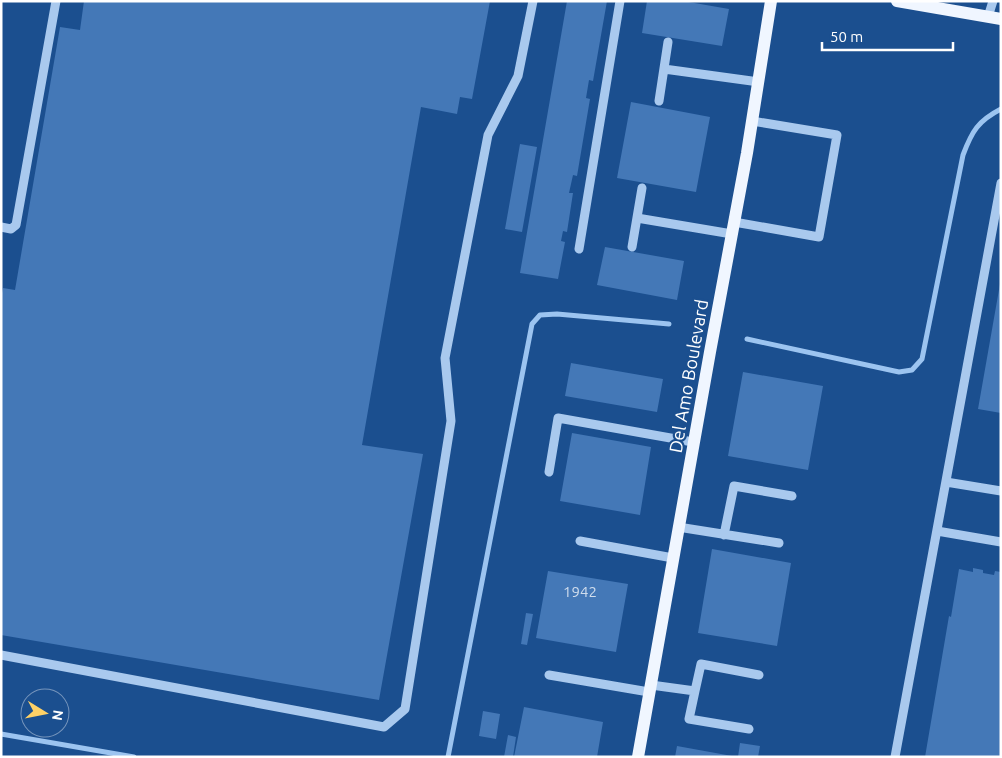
<svg xmlns="http://www.w3.org/2000/svg" width="1002" height="758" font-family="Ubuntu,sans-serif">
	<style>
		.lines { fill: none; stroke-linecap: round; stroke-linejoin: round }
		.stream { stroke: #9cc4f0; stroke-width: 5 }
		.building { fill: #4478b7 }
		.minor { stroke: #a9c9ee; stroke-width: 9 }
		.major { stroke: #f0f6ff; stroke-width: 12 }
		.labels { text-anchor: middle; dominant-baseline: central; stroke-width: 4.5; stroke-linejoin: round; paint-order: stroke }
		.number-label { font-size: 15px; fill: #d0dded }
		.street-label { font-size: 18px; fill: #fff; stroke: #1b4f8f }
	</style>
	<rect width="100%" height="100%" fill="#1b4f8f"/>
	<g class="lines">
		<path class="stream" d="M747 339 899 372 912 370 922 359 963 155C972 131 978 121 1001 109
			M1 734 134 757
			M448 757 532 324 540 315 557 314 669 324"/>
	</g>
	<path class="building" d="M84 1H490L472 99 460 97 457 114 421 107 362 445 423 454 379 700 1 635V298L3 288 15 290 60 27 80 30Z
		M567 1H607L593 81 589 80 586 98 590 99 577 176 573 175 569 193H573L567 232 563 231 561 241 565 242 558 279 520 273Z
		M647 1H683L729 9 722 46 642 33Z
		M631 102 710 117 696 192 617 178Z
		M520 144 537 147 522 232 505 229Z
		M605 247 684 261 677 300 597 285Z
		M1000 284H1001V413L978 409Z
		M571 363 663 379 657 412 565 396Z
		M743 372 823 386 808 470 728 456Z
		M572 433 651 447 640 515 560 501Z
		M712 549 791 563 777 646 698 633Z
		M973 568 983 570V573L994 575 995 571 1001 572V757H925L949 616 951 617 959 569 973 572Z
		M548 571 628 584 616 652 536 638Z
		M526 613 533 614 527 645 521 644Z
		M524 707 603 722 597 757H514Z
		M483 711 500 714 496 739 479 736Z
		M508 735 516 737 513 757H504Z
		M740 743 760 746 758 757H738Z
		M677 746 732 756V757H675Z"/>
	<g class="lines">
		<path class="minor" d="M988 17 993 1
			M664 69 759 82
			M659 101 668 42
			M637 218 732 234
			M734 222 819 237 837 135 752 121
			M1 227 11 229 16 225 56 1
			M632 247 642 188
			M579 249 620 1
			M549 472 558 418 693 442
			M946 482 1001 491
			M678 527 779 543
			M937 531 1001 542
			M724 535 734 486 792 496
			M580 541 673 558
			M1 655 384 727 405 709 451 421 445 358 488 135 518 76 533 1
			M549 675 649 692
			M651 685 695 691 689 719 749 729
			M695 691 701 664 759 675
			M895 757 1001 183"/>
		<path class="major" d="M897 1 1001 19
			M638 757 710 352 747 153 771 1"/>
	</g>
	<g class="labels">
		<g class="number-label">
			<text x="580" y="591">1942</text>
		</g>
		<g class="street-label">
			<text transform="translate(688 376) rotate(-80)">Del Amo Boulevard</text>
		</g>
	</g>
	<rect width="1002" height="758" fill="none" stroke="#ffffff" stroke-width="5"/>
	<g transform="translate(45 713) rotate(100)"><circle r="24" fill="#1b4f8f" stroke="#7695bc"/>
	<path d="M0-4L9 19L0 12L-9 19Z" fill="#ffd166"/>
	<text y="-8" font-size="14" font-weight="bold" text-anchor="middle" fill="#ffffff">N</text>
	</g>
	<path d="M822 42v8h131v-8" fill="none" stroke="#ffffff" stroke-width="2.5"/>
	<text x="830" y="42" font-size="15" fill="#ffffff" stroke="#1b4f8f" stroke-width="4" paint-order="stroke">50 m</text>
</svg>
